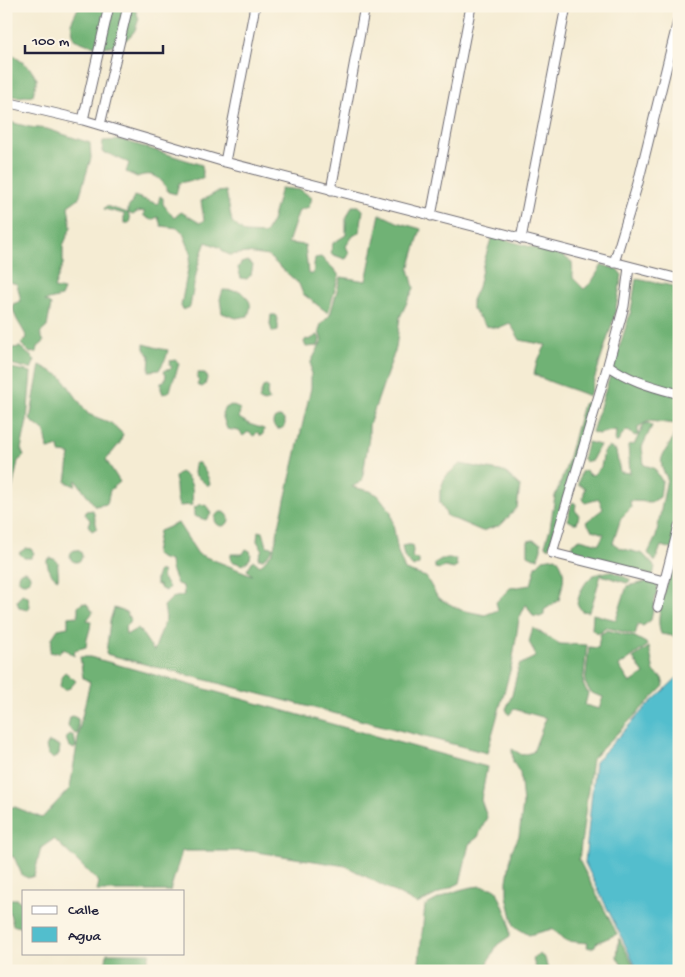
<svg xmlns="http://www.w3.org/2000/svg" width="685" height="977" font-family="'Gochi Hand',sans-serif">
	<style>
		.forest { fill: #70b275; stroke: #496a58 }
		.water { fill: #52becd; stroke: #3a7084 }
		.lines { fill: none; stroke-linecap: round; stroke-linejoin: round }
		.street-casing { stroke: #6c6970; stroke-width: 11 }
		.street { stroke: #fff; stroke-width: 9 }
	</style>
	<rect width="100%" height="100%" fill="#fcf5e5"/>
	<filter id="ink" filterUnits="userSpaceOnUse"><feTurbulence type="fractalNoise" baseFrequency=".02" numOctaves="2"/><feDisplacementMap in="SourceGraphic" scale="10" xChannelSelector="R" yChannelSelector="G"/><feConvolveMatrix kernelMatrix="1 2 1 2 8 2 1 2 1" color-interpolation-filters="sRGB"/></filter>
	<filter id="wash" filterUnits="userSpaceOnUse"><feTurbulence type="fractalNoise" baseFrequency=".0096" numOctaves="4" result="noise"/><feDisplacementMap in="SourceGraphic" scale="20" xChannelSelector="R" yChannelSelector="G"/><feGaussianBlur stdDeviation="1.12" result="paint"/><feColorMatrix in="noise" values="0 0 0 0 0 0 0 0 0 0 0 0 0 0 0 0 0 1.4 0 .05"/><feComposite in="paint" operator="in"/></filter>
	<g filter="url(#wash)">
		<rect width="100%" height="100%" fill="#f5ecd3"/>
		<path class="forest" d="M79 6H134L139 19C137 23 136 30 133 33 117 52 93 48 74 39L71 23Z
			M6 50 29 67 37 79 33 95 19 97 6 95Z
			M6 121 29 127 47 129 90 143 91 158 79 198 68 206 71 227 63 246V264L54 288 64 290 61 297 45 301 51 305 47 327 40 333 44 342 38 347 37 352 30 353 21 344 27 338C22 325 13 319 13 304L21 301 17 284 6 281Z
			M122 140 202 165 203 178 179 183 176 194 168 192C162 177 152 171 137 177L126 172 129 163C119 159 112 154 102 152L103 141Z
			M281 188 301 190 312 198 309 207 299 210 288 243 305 245 308 274H313L315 258 321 257 335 270 339 276 328 313 303 294 299 284 268 256 247 253 230 255 223 252 221 248 206 242C197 263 194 285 190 307L183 310 181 306 191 253 183 233 178 228 161 226 158 217 151 220 144 216V211L137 212 133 215 128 213 130 219 129 223H124V214L104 209 106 206 128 213V208L131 204 134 196 158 204 160 196 163 198V204L174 218 181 212 200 223 204 220 201 201 217 192 226 191 232 222 245 233 265 234 272 221Z
			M352 206H359L363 210 360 232 353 236 346 246 349 253 347 258 345 259 331 254 333 243 346 235V219Z
			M380 214 397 222 421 229 409 269 414 288 400 317 396 348 369 425V437L362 481 352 487 370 491 378 495 391 512 398 552 405 570 426 577 438 598 461 610 485 615 498 610 496 602 510 588 531 585 536 566 543 559 556 557C568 571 563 583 559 600L544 610V615L540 617 533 616 526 604 519 619 512 664 487 753 106 654 110 621 114 608 126 612 131 621 125 627 126 635 138 628 154 651 166 618 164 606 172 598 184 595 183 586 177 584 171 569 170 561 160 558 155 554 159 531 178 523 198 554 252 575 247 570 253 560 260 566 273 552 311 388V362L322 341 319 331 321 324 330 315 341 277 366 281Z
			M492 236 563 256 572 262 573 278 584 289 591 283 602 265 617 269 622 275 614 318 589 396C571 388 551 384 534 374L537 362 546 345 520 340 510 323 498 328 486 326 472 309V300L478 287 483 265Z
			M247 261 253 265 251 275 247 279 241 278 238 268 241 263Z
			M636 279 679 287V548L675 556 672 549 661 546 655 562 648 553 656 537 667 478C656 459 663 456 672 440 674 435 675 429 676 424L649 421 638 427V435L635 436 627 430 621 436 618 442H615L616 430 598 434 592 432 631 311Z
			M223 290 240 291C250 301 253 302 248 316L236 318 222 313 220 299Z
			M271 315H276L278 325V331L274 332 272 331 270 324Z
			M318 335 320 340 318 346 306 347 304 342 306 339 309 340Z
			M144 344C153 346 158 349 168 350L166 358 159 370 149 371 150 356 144 349Z
			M20 347 35 360 31 369 6 363V349Z
			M175 360 179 363C177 373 172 381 170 391L163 394 161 389V383L165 380 166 374 164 373 165 370 167 369 169 370 172 367 169 365 170 361Z
			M40 365 62 377 88 414 111 423 123 434 120 443 106 460 120 482 110 490 107 504 95 506 76 480 75 486 66 482 70 454 60 453 59 447 48 449 45 432 30 420Z
			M6 367 31 372 27 421 21 449 24 456 18 461 10 500H6Z
			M198 373H205L207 378 205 385 202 387 197 385 199 381 197 378Z
			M266 386 269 388 267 394 269 400 265 402 259 400 263 387Z
			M587 402 589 409 587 417 583 425 580 444 574 457 571 474 549 548 545 545 550 528 555 496 565 471 583 404Z
			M231 405 240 409 239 418 249 424 264 429 263 434 261 436 257 432 254 436 248 432 243 436 239 431 227 429 222 414 224 409Z
			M273 423a6 6 0 1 1 12 0a6 6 0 1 1-12 0Z
			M649 423 652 426 642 447 644 465 654 468 662 481 660 497 652 502 630 501 631 508 621 518 613 543 620 548 643 554 655 567 653 576 579 556 574 553 572 544 580 539 599 544 604 534 592 530 586 522 603 509 599 499 585 503 583 498 585 488 578 484 581 472 586 470 588 474 593 475 601 467 604 451 609 447 616 451 620 472 630 473 628 445 631 444 634 445 644 424Z
			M588 442 600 445 592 460 585 462 583 458Z
			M195 463H199C204 469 209 477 210 485H207L194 474Z
			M460 464 505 472 520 486 517 508 501 525 482 531 447 516 440 502V491L445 477Z
			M180 472C194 480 193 490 192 505L179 506C175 494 177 489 175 477Z
			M573 502 576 504 575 510 579 515 577 523H573L568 520 571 505Z
			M201 504 207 506 211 514 206 520 194 516V508Z
			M93 510 97 528 92 531 88 525 90 520 85 514 86 511Z
			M215 519a7 7 0 1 1 14 0a7 7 0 1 1-14 0Z
			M258 531 263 532 267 546 273 547 271 552 263 559H258L262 549 257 541Z
			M533 540 541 543V549L538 558H534L528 555V541Z
			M407 545H412L413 551 412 558 419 559V564L413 567 404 557 402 546Z
			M26 548 31 549 34 553 31 558H24L19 553Z
			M246 549 250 551 251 554 250 559 243 565 231 561V554H243Z
			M70 556a6 6 0 1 1 12 0a6 6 0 1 1-12 0Z
			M679 555V637L661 634C653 614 670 574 679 555Z
			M50 558 54 559 58 562C57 568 59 573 58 579 51 576 47 567 47 560Z
			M441 559H456L457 566 454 569 445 567 440 569 435 568V563Z
			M159 570 163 573 162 578 169 587 166 591 161 589 159 585 156 584V578Z
			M18 577a6 6 0 1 1 12 0a6 6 0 1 1-12 0Z
			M606 572H614L631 580 627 583 601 575 591 608 588 612 582 611 577 604C579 594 584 581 594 575 597 574 602 573 606 572Z
			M654 580 658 585 651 620 643 626 638 624 635 635 605 627 601 633 595 632 592 629 593 614 616 620 627 586Z
			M22 594 28 597 30 606 28 610 19 608 17 601Z
			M82 603 87 604 93 612 87 620 91 621C91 631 86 637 86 647L75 650 74 656 63 648 60 652 54 653 50 652 52 638 58 629 68 627V617L78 616V607Z
			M533 628 560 644 587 645 583 684 588 693 585 705 599 709 603 697 591 693 585 683 589 647 598 648 600 635 607 630 635 637 646 643 647 646 619 666 630 683 644 674 633 658 649 647 654 672 662 678 664 686 592 759 579 860 617 934 596 943 595 946 591 948 587 947 588 943 567 941 552 929 529 935 514 926 507 896V881L512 850 519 836 523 804 520 773 513 762 512 749 522 755 533 752 546 718 514 709 509 715 506 709 512 695 519 665 535 657 534 651 529 642Z
			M80 657H90L487 767 481 800 487 817 478 837 469 844 460 883 417 904 346 866 251 851H182L170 891H97L99 882 54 839 41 848 34 876 28 878 22 875 14 857 6 856V807H15L42 818 70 788 81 721 90 682 83 678Z
			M65 672 76 681 70 688 64 690 60 686 62 675Z
			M73 716 78 719V733L75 734 68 726 70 717Z
			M70 734 74 736 76 746 74 749 69 746 66 739Z
			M49 742 60 746 59 754 53 759 48 754 46 747Z
			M481 886 496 889 509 920 510 936 497 945 484 971H418L425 906C445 895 458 888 481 886Z
			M10 899H17L22 903 24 924 22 928 13 925 7 903Z
			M619 938 637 971H625L617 957Z
			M107 953H150L145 971H105Z
			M539 954 545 958 548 971H537L533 960 534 957Z"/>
		<path class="water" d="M679 676V971H638L585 863 595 762 648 705Z"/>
	</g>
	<g filter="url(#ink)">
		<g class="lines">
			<defs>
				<path id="street" d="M6 102 83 120 225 162 679 279
					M83 120 109 6
					M100 125 128 6
					M225 162 255 6
					M331 190 365 6
					M431 216 471 6
					M521 239 566 6
					M614 263 638 183 679 17
					M629 267 624 306 608 365 552 553 664 581
					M608 365C629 381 654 387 679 394
					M658 607 679 526"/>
			</defs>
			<use href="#street" class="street-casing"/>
			<use href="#street" class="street"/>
		</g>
	</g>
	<rect width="685" height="977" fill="none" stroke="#fcf5e5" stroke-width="25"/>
	<rect x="22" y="890" width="162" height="65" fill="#fcf5e5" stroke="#a5a1a1"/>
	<rect x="32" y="906" width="25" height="8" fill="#ffffff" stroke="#a5a1a1"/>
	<text x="68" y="914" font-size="15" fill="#22223b">Calle</text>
	<rect x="32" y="927" width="25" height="15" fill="#52becd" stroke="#a5a1a1"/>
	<text x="68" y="940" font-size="15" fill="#22223b">Agua</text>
	<path d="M25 45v8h138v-8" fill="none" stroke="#22223b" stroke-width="2.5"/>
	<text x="32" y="45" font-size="15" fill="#22223b" stroke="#fcf5e5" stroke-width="4" paint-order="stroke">100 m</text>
</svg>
